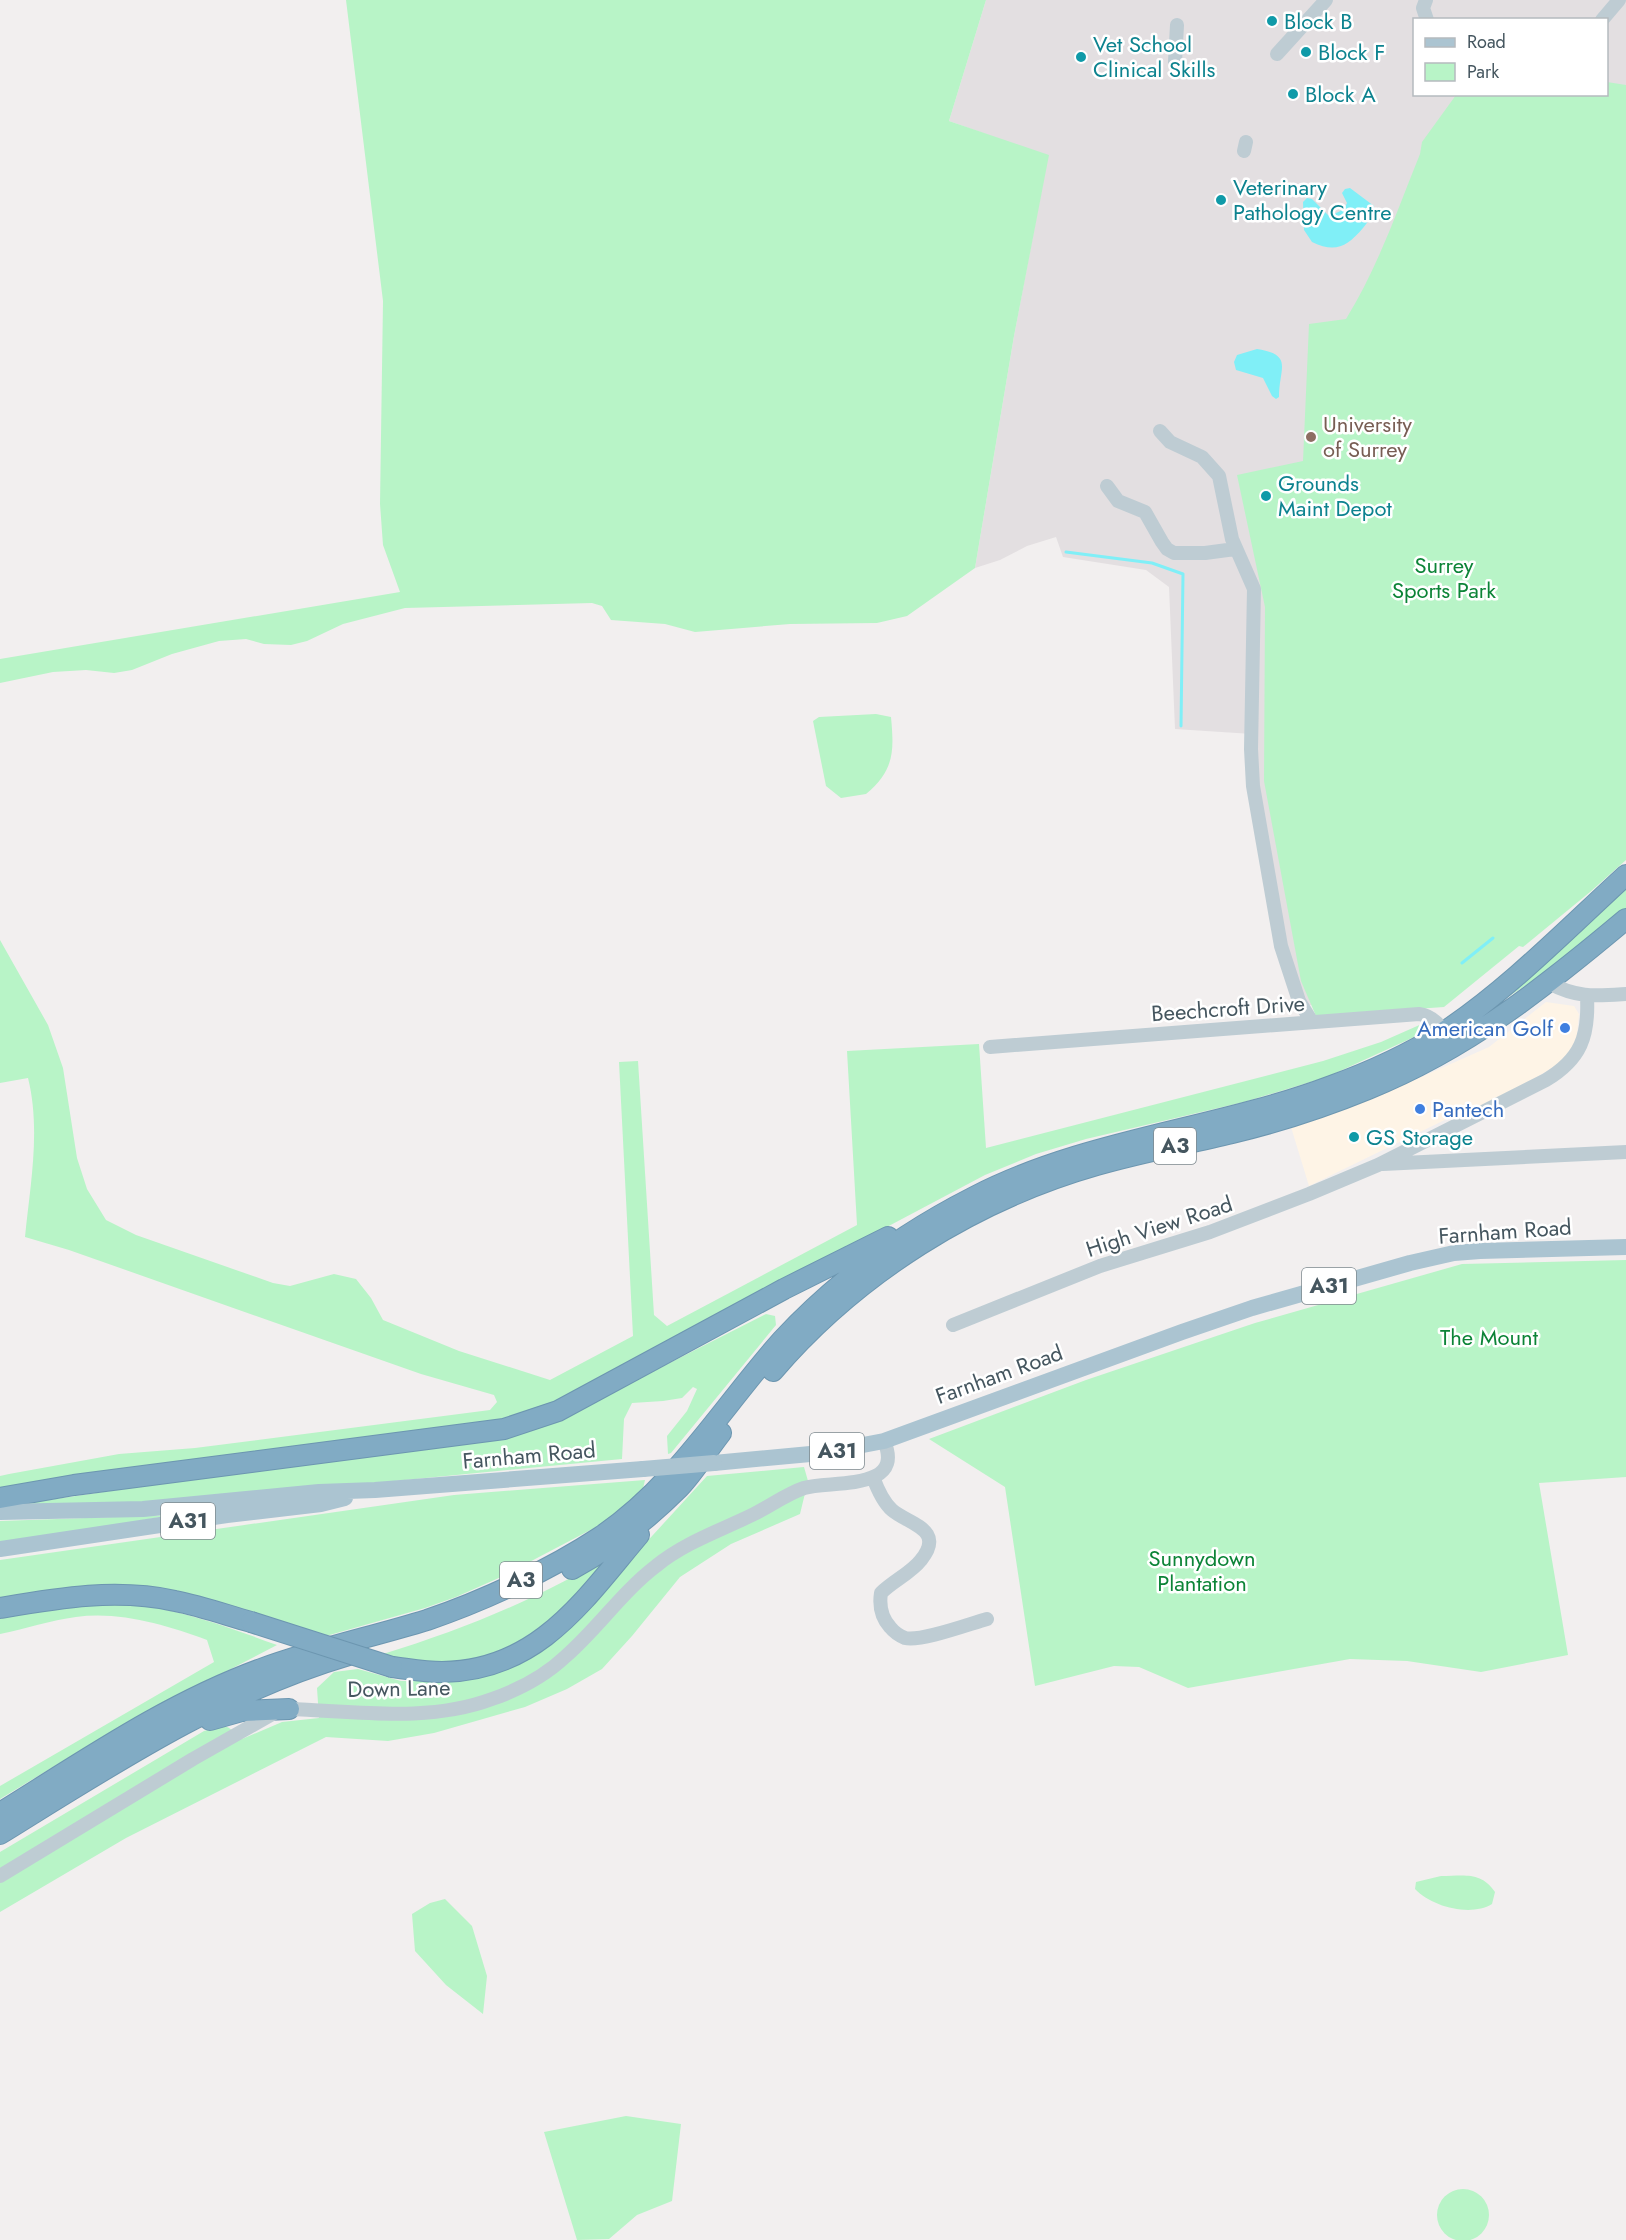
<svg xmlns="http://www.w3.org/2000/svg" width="1626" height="2240" font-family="Jost,sans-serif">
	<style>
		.commercial { fill: #fef4e6 }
		.education { fill: #e3dfe1; fill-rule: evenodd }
		.green { fill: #b8f4c7 }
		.water { fill: #80eff7 }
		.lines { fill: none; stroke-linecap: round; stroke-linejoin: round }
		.stream { stroke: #80eff7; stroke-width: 3 }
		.highway-casing { stroke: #6c96b0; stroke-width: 22 }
		.minor { stroke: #beccd3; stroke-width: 14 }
		.major { stroke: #abc4d1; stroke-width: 16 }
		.highway { stroke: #81abc4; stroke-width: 20 }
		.highway-bridge-casing { stroke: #6c96b0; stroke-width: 22; stroke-linecap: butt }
		.major-bridge { stroke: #abc4d1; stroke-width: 16 }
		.highway-bridge { stroke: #81abc4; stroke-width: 20 }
		.culture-dot { fill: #0f9aa8; stroke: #fff; stroke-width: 2 }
		.education-dot { fill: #8d6e63; stroke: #fff; stroke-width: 2 }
		.shop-dot { fill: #3f7fe0; stroke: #fff; stroke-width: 2 }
		.labels { text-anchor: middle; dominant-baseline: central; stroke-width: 5; stroke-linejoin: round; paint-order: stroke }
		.shield { fill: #fff; stroke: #7d898f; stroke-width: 1.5 }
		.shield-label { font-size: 21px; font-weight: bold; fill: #45565f }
		.culture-label { font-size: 22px; fill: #0d838f; stroke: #fff; text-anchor: start }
		.education-label { font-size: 22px; fill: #785e54; stroke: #fff; text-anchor: start }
		.park-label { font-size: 22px; fill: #0c8437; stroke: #fff }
		.street-label { font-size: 22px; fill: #45565f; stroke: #fff }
		.shop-label { font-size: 22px; fill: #366cbe; stroke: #fff; text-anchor: end }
	</style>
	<rect width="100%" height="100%" fill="#f2efef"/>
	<path class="commercial" d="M1546 1002 1574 1006 1579 1014 1576 1044 1560 1063 1535 1078 1476 1109 1459 1113 1309 1186 1291 1127 1374 1098 1489 1047Z"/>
	<path class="education" d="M986 0H1626V846L1311 1005H1293L1254 780 1252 734 1175 729 1169 587 1146 570 1063 557 1056 537 1027 546 1000 560 975 568 1014 336 1048 156 949 121ZM1414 20H1606V94H1414Z"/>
	<path class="green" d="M346 0H986L949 121 1049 155 1014 336 975 568 907 616 877 623 790 624 695 632 665 624 611 620 602 606 592 603 405 608 343 624 307 641 291 645 264 644 246 639 219 641 172 654 132 670 114 673 86 670 53 672 0 683V659L400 592 383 545 380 504 383 301Z
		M1607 82 1626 85V860L1590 892 1523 947 1519 946 1444 1007 1316 1016 1301 981 1264 781 1265 607 1237 475 1303 461 1309 324 1346 319C1378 267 1397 211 1420 154L1422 142 1456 95 1606 94Z
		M876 714 891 717C894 750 895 770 866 794L841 798 826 786 813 721 819 717Z
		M1626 887V909L1570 956 1505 999 1503 996Z
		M0 940 48 1025 63 1068 77 1158 87 1189 106 1220 136 1235 273 1283 290 1286 334 1274 356 1279 371 1298 383 1320 459 1351 550 1380 633 1336 619 1062 638 1061 654 1315 667 1326 857 1225 847 1051 979 1044 986 1148 1323 1061 1381 1042 1424 1023C1425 1032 1419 1034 1412 1038L1327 1077 1244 1102 1086 1139 1036 1154 985 1175 530 1416 0 1494V1476L9 1474 119 1454 195 1448 490 1410 497 1402 494 1395 421 1374 69 1250 25 1237C30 1186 41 1130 28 1078L0 1083Z
		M1626 1260V1477L1539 1483 1568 1655 1481 1672 1407 1661 1350 1659 1188 1688 1139 1667 1114 1666 1035 1686 1005 1487 929 1439 1086 1380 1255 1323 1462 1264Z
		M766 1314 775 1316 776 1325 671 1453 668 1454 667 1436 687 1411 697 1389 693 1387 682 1398 663 1401 632 1403 624 1419 622 1459 178 1502 7 1506 432 1444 575 1411Z
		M804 1467 808 1481 800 1514 731 1544 680 1577 632 1636 602 1669 567 1689 525 1707 434 1733 388 1741 326 1737 126 1838 0 1912V1852L204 1731C228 1724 224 1723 242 1739L282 1722 319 1718 317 1688 334 1672 358 1669 401 1681H431L472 1678 620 1571 707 1476Z
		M645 1480 642 1493 598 1526 501 1577 456 1597 425 1608 326 1636 202 1599 159 1588 127 1585 86 1586 0 1600V1560L454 1495Z
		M172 1515 0 1545V1521Z
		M618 1551C549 1633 497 1683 383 1654 468 1628 542 1597 618 1551Z
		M115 1602C174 1607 222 1625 277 1645L119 1727 0 1799V1786L214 1662 207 1640C166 1625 120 1611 76 1617 51 1620 25 1629 0 1634V1618L77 1605Z
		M1441 1876C1464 1876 1481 1871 1495 1892L1492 1904C1471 1917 1432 1907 1415 1889L1416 1882Z
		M445 1899 472 1926 487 1976 483 2014 446 1985 415 1951 412 1914 430 1903Z
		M626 2116 681 2124 672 2201 637 2215 609 2239 577 2240 544 2132Z
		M1437 2215a26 26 0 1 1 52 0a26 26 0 1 1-52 0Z"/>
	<path class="water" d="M1350 188 1374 206C1373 214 1368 222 1363 228 1347 247 1335 253 1312 242L1304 230 1303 202 1307 198 1312 199 1328 215C1337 213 1344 211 1347 203L1342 193 1345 189Z
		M1257 349C1294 355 1279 368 1279 397L1276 399 1272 396 1263 378 1236 370 1234 362 1237 355Z"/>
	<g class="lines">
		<path class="stream" d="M1066 552 1152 563 1183 574 1181 726
			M1462 963 1493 938"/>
		<defs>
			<path id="highway" d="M773 1371C857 1273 974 1200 1097 1165 1142 1152 1187 1144 1232 1133 1278 1122 1324 1107 1368 1089 1467 1049 1545 987 1626 919
				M0 1498 74 1485 504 1429 558 1411 784 1289 888 1237
				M572 1569C611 1548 647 1520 679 1488 695 1471 707 1451 721 1433
				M0 1608C59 1598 116 1588 175 1601 201 1606 226 1615 251 1622
				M392 1667C409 1669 425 1672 442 1672 538 1671 584 1600 639 1535
				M210 1720 242 1711 289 1709
				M0 1813C84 1761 168 1703 261 1669 315 1649 372 1637 427 1620 483 1601 550 1570 600 1537 675 1487 723 1406 782 1340 836 1282 903 1233 974 1197 1086 1139 1214 1130 1331 1086 1370 1072 1409 1054 1444 1032 1509 989 1568 928 1626 875
				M0 1834C113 1764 220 1693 349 1655"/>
		</defs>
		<use href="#highway" class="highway-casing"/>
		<path class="minor" d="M1426 0 1423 8 1427 20
			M1602 20 1619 0
			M1277 54 1326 0
			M1175 62 1177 25
			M1244 151 1246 142
			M1160 431 1170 442 1202 457 1219 476 1232 539 1254 589 1251 749 1253 786 1281 946 1299 1001 1312 1022
			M1107 486 1118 501 1145 512 1162 542 1167 549 1174 553H1205L1235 549
			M1549 983C1577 998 1595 996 1626 994
			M990 1047 1419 1014C1434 1016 1441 1027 1449 1039
			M1383 1164 1626 1152
			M953 1325 1100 1266 1210 1232 1309 1194 1378 1165 1546 1080C1581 1059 1589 1036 1587 997
			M873 1477C877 1488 883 1502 892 1510 908 1524 946 1529 921 1560 911 1573 893 1581 881 1593 879 1606 881 1617 890 1627 894 1632 900 1636 905 1638 921 1642 969 1624 987 1619
			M0 1876 193 1759 276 1712 289 1709C356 1711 428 1723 492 1699 518 1690 546 1675 566 1656 598 1628 622 1592 656 1566 684 1543 719 1531 752 1515 769 1507 786 1494 804 1488 830 1480 906 1492 884 1441"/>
		<path class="major" d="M714 1463 821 1453 884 1441 1182 1332 1252 1308 1410 1263 1454 1253 1480 1251 1626 1247
			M0 1512 143 1509 319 1492 375 1490 643 1469
			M0 1549 227 1515 321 1504 345 1498"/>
		<use href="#highway" class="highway"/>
		<defs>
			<path id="highway-bridge" d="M251 1622 392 1667"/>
		</defs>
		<use href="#highway-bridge" class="highway-bridge-casing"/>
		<path class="major-bridge" d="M643 1469 714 1463"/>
		<use href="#highway-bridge" class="highway-bridge"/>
	</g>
	<g class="culture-dot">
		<circle cx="1272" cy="21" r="6"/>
		<circle cx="1306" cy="52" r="6"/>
		<circle cx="1081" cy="57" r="6"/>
		<circle cx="1293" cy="94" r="6"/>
		<circle cx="1221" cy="200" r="6"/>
		<circle cx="1266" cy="496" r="6"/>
		<circle cx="1354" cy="1137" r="6"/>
	</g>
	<circle class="education-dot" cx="1311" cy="437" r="6"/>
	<g class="shop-dot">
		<circle cx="1565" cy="1028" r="6"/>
		<circle cx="1420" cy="1109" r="6"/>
	</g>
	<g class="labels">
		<g class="shield">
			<rect x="1154" y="1128" width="42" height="36" rx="4.5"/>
			<rect x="1302" y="1268" width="54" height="36" rx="4.5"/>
			<rect x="810" y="1433" width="54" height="36" rx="4.5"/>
			<rect x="161" y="1503" width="54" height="36" rx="4.5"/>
			<rect x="500" y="1562" width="42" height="36" rx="4.5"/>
		</g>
		<g class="shield-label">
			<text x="1175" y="1146">A3</text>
			<text x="1329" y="1286">A31</text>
			<text x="837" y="1451">A31</text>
			<text x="188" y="1521">A31</text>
			<text x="521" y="1580">A3</text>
		</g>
		<g class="culture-label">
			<text x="1284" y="21">Block B</text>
			<text x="1093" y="44">Vet School<tspan x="1093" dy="25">Clinical Skills</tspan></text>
			<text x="1318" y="52">Block F</text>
			<text x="1305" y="94">Block A</text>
			<text x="1233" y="187">Veterinary<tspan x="1233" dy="25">Pathology Centre</tspan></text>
			<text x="1278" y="483">Grounds<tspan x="1278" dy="25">Maint Depot</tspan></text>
			<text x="1366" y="1137">GS Storage</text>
		</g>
		<g class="education-label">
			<text x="1323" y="424">University<tspan x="1323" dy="25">of Surrey</tspan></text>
		</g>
		<g class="park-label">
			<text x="1444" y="565">Surrey<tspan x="1444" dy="25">Sports Park</tspan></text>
			<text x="1489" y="1337">The Mount</text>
			<text x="1202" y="1558">Sunnydown<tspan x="1202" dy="25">Plantation</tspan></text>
		</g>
		<g class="street-label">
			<text transform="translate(1228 1008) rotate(-4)">Beechcroft Drive</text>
			<text transform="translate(1159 1226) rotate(-18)">High View Road</text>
			<text transform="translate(1505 1231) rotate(-4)">Farnham Road</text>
			<text transform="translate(999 1374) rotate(-20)">Farnham Road</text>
			<text transform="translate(529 1455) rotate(-5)">Farnham Road</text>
			<text transform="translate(399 1688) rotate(-1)">Down Lane</text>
		</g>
		<g class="shop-label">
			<text x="1553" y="1028">American Golf</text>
			<text x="1432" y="1109" text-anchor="start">Pantech</text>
		</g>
	</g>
	<rect x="1413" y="18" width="195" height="78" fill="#ffffff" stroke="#b5bbbf" stroke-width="1.5"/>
	<rect x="1425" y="38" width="30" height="9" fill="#abc4d1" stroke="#b5bbbf" stroke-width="1.5"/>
	<text x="1467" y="48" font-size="18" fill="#45565f">Road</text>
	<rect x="1425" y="63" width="30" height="18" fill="#b8f4c7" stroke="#b5bbbf" stroke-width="1.5"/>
	<text x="1467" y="78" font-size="18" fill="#45565f">Park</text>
</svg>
